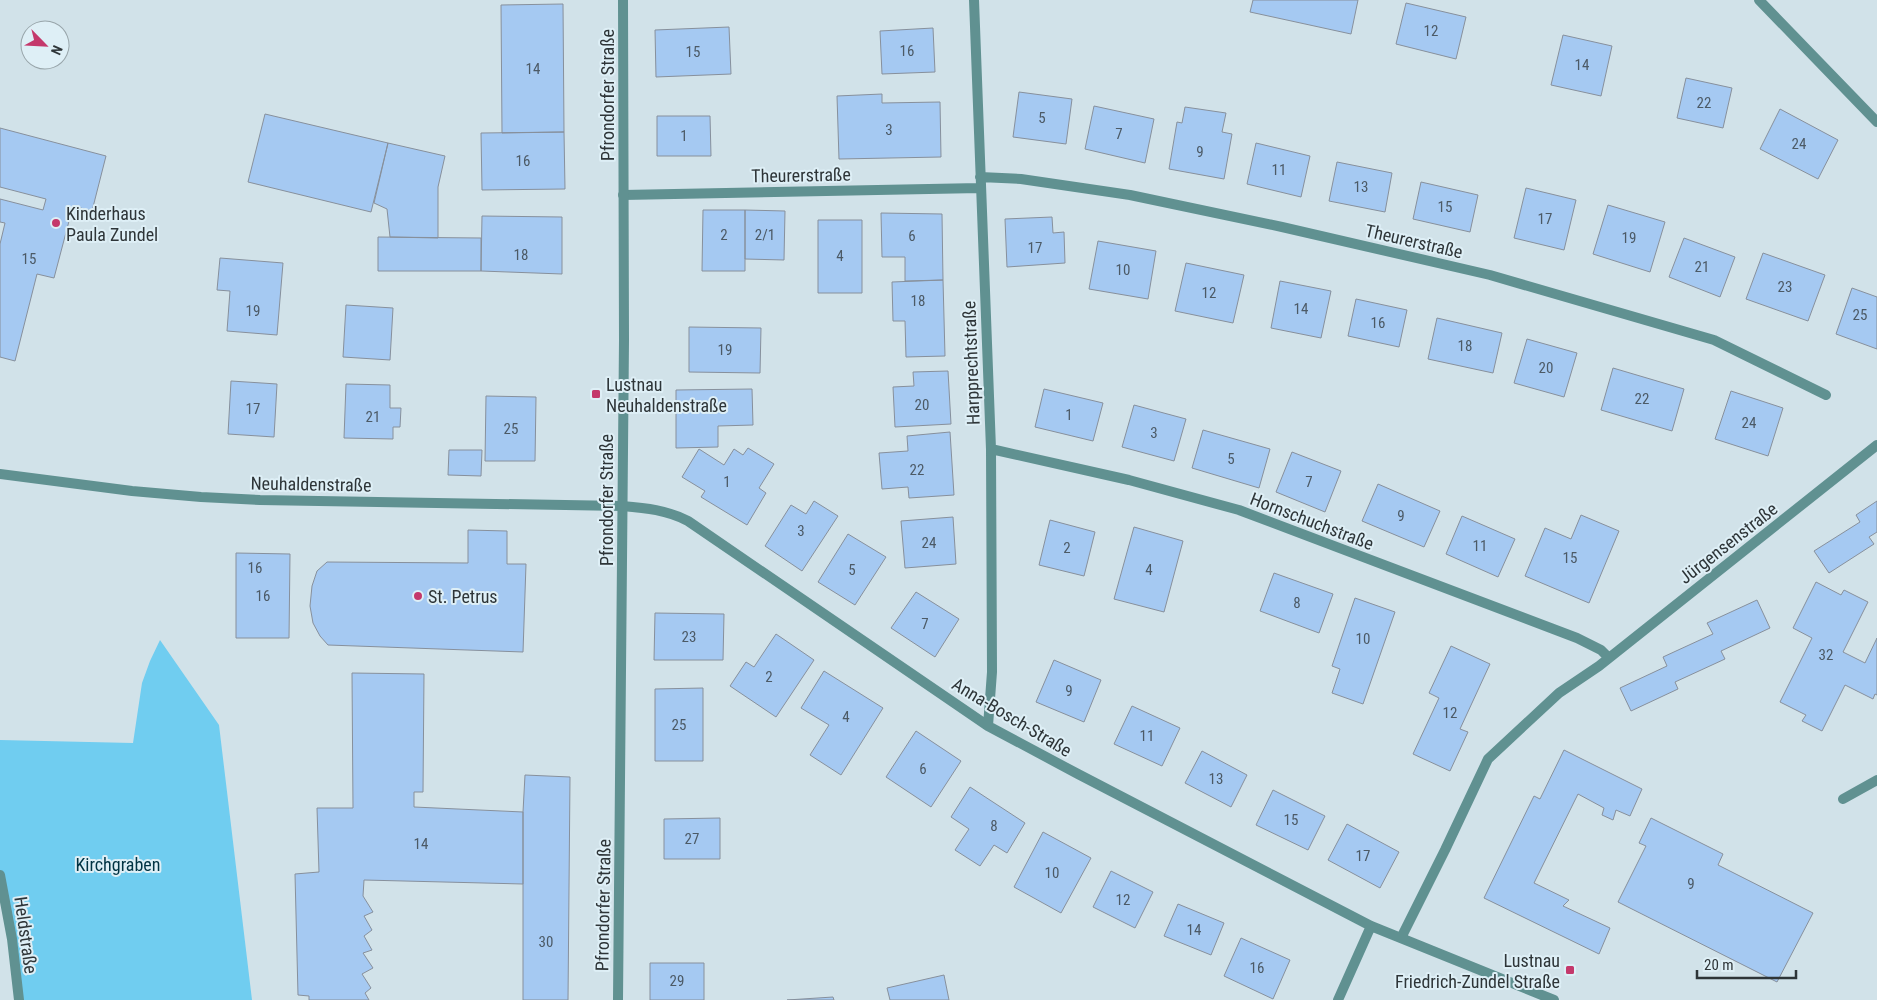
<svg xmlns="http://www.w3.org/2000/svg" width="1877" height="1000" font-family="'Roboto Condensed',sans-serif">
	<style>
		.green { fill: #70cdf0 }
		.building { fill: #a5c9f2; stroke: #87909c }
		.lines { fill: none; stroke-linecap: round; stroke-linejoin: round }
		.minor { stroke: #609191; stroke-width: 10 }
		.tertiary { stroke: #609191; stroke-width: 10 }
		.poi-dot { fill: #c4386b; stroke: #deeff6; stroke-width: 2 }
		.labels { text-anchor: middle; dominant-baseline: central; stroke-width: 4; stroke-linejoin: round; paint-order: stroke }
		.number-label { font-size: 15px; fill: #4c5a66 }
		.street-label { font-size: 18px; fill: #2e3538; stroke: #deeff6 }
		.poi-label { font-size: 18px; fill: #2e3538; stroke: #deeff6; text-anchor: start }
		.park-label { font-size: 18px; fill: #003343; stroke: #deeff6 }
	</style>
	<rect width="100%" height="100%" fill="#d1e2e9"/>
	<path class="green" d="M160 640 219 725 252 1000H19L0 875V740L133 743 142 683 150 661Z"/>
	<path class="building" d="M1253 0H1358L1351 34 1250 12Z
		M1406 3 1466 17 1456 59 1396 44Z
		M563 4 564 132 502 133 501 5Z
		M729 27 731 74 656 77 655 30Z
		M933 28 935 72 882 74 880 31Z
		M1563 35 1612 46 1601 96 1551 85Z
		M1686 78 1732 88 1723 128 1677 118Z
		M1019 92 1072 99 1066 144 1013 137Z
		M882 94V103L940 102 941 157 839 159 837 96Z
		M1094 106 1154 119 1145 163 1085 149Z
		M1185 107 1226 113 1222 132 1232 134 1224 179 1169 169 1177 122 1182 123Z
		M1780 109 1838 140 1818 179 1760 149Z
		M265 114 388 143 371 212 248 182Z
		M657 116H710L711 156H657Z
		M0 128 106 156 92 211 73 206 54 278 37 274 15 361 0 357V244L5 223 0 222V199L43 210 46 199 0 187Z
		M564 132 565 189 482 190 481 133Z
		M388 143 445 156 438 187V238L390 237 387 209 374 203Z
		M1256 143 1310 156 1301 197 1247 184Z
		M1337 162 1392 173 1385 212 1329 201Z
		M1421 182 1478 195 1470 232 1413 219Z
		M1526 188 1576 200 1564 250 1514 238Z
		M1608 205 1665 222 1650 272 1593 254Z
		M703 210H745V271H702Z
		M745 210 785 211 784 260 745 259Z
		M881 213 942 214 943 280 905 281V257H882Z
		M482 216 562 217V274L481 271Z
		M1052 217 1053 233 1064 232 1065 263 1007 267 1005 219Z
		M818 220H862V293H818Z
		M378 237 481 238V271H378Z
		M1684 238 1735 257 1720 297 1669 277Z
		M1098 241 1156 251 1148 299 1089 289Z
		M1763 253 1825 275 1808 321 1746 299Z
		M220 258 283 263 277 335 227 331 230 291 217 290Z
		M1186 263 1244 275 1233 323 1175 311Z
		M943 280 945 356 906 357 905 321H893L892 282Z
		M1280 281 1331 291 1321 338 1271 328Z
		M1852 288 1877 297V349L1836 334Z
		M1356 299 1407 310 1399 347 1348 336Z
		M346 305 393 308 390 360 343 357Z
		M1437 318 1502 333 1493 373 1428 359Z
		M689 327 761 328 760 373 689 372Z
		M1527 339 1577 353 1564 397 1514 383Z
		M1613 368 1684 389 1672 431 1601 410Z
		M948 371 951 424 895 427 893 387 914 386 913 372Z
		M231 381 277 384 274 437 228 434Z
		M346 384 390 385V408H401L400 427H393V439L344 438Z
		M752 389 753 425 718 426V447L676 448V390Z
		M1044 389 1103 403 1093 441 1035 427Z
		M1731 391 1783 408 1768 456 1715 439Z
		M486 396 536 397 535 461H485Z
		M1134 405 1186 419 1174 461 1122 447Z
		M1203 430 1270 449 1259 488 1192 468Z
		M950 432 954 495 909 498 908 487 882 489 879 453 908 451 907 436Z
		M748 448 774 464 759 488 766 493 747 525 701 497 705 491 682 477 699 449 724 465 734 449 743 455Z
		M449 450H482L481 476 448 475Z
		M1292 452 1341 471 1325 512 1276 492Z
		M1378 484 1440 511 1424 547 1362 521Z
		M814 501 838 516 802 571 765 546 791 505 806 514Z
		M1877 501V532L1869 537 1874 544 1829 573 1814 551 1860 522 1856 515Z
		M1581 515 1619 531 1589 603 1525 576 1545 528 1571 539Z
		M1462 516 1515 539 1498 577 1446 554Z
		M953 517 956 564 905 568 901 521Z
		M1050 520 1095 532 1084 576 1039 565Z
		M1134 527 1183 541 1164 612 1114 599Z
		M468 530 507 531V564H526L523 652 328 645 320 636 313 623 310 606 312 586 317 571 327 562 468 563Z
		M848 534 886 557 855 605 818 582Z
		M236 553 290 554 289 638H236Z
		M1274 573 1333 594 1319 633 1260 611Z
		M1816 582 1841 595 1844 590 1868 602 1843 652 1865 663 1877 638V695L1875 694 1873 699 1845 685 1822 731 1802 721 1806 715 1780 702 1812 638 1793 628Z
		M916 592 959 619 935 657 891 628Z
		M1355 598 1395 612 1363 704 1332 693 1340 669 1332 666Z
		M1757 600 1770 628 1721 651 1725 659 1675 682 1678 689 1631 711 1620 688 1667 666 1663 657 1713 634 1707 623Z
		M655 613 724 614 723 660H654Z
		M776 634 814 660 776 717 730 686 746 662 754 667Z
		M1451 646 1490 664 1460 729 1468 732 1450 771 1413 754 1439 698 1429 693Z
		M1054 660 1101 680 1084 722 1036 702Z
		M824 671 883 708 841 775 810 755 829 725 801 708Z
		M352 673 424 674 423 792H414V807L523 812V884L364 880 363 896 373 912 364 916 372 930 364 936 372 950 363 953 373 968 362 974 371 988 365 993 369 1000H309V996L298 995 295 874 319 872 317 808H353Z
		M703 688V761H655V689Z
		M1132 706 1180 728 1162 766 1114 744Z
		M916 731 961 761 931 807 886 777Z
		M1564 750 1642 789 1630 816 1616 810 1613 820 1602 815 1604 808 1578 794 1534 883 1569 900 1563 906 1610 928 1599 954 1484 898 1534 796 1540 799Z
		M1202 751 1247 775 1231 807 1185 783Z
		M525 775 570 777 568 1000H523V812Z
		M970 787 1025 823 1007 853 994 845 980 866 955 850 969 829 951 817Z
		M1273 790 1325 816 1308 850 1256 825Z
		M720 818V859H664V819Z
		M1651 818 1723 854 1718 865 1813 913 1777 982 1618 902 1646 846 1639 843Z
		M1347 824 1399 852 1380 888 1328 860Z
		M1043 832 1091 858 1061 913 1014 887Z
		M1111 871 1153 892 1135 928 1093 907Z
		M1178 904 1224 923 1211 955 1164 936Z
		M1241 938 1290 960 1273 999 1224 976Z
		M650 963H704V1000H650Z
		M944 975 949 1000H890L887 988Z
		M833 997 834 1000H787Z"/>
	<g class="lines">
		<path class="minor" d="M974 0 991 449 992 672 988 726
			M1759 0 1877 122
			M980 177 1021 179 1130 195 1282 227 1490 275 1714 340 1826 395
			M623 195 980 188
			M991 449 1129 480 1239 510 1577 638 1601 650 1609 658
			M0 474 132 491 201 497 260 500 622 506C646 508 667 510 688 521L988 726 1078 774 1371 926 1554 1000
			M1843 799 1877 780
			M0 875 12 939 19 1000
			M1401 938 1445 850 1488 759 1559 693 1599 666 1877 445
			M1338 1000 1371 926"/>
		<path class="tertiary" d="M618 1000 624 340 623 0"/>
	</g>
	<g class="poi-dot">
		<circle cx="56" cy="223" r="5"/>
		<rect x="591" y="389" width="10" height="10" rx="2.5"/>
		<circle cx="418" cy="596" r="5"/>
		<rect x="1565" y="965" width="10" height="10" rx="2.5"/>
	</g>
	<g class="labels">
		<g class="number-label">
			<text x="1431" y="31">12</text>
			<text x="907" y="51">16</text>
			<text x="693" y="52">15</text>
			<text x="1582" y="65">14</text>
			<text x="533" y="69">14</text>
			<text x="1704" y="103">22</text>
			<text x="1042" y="118">5</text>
			<text x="889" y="130">3</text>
			<text x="1119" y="134">7</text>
			<text x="684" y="136">1</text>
			<text x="1799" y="144">24</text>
			<text x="1200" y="152">9</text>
			<text x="523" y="161">16</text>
			<text x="1279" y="170">11</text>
			<text x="1361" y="187">13</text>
			<text x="1445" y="207">15</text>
			<text x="1545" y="219">17</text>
			<text x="724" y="235">2</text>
			<text x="765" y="235">2/1</text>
			<text x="912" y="236">6</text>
			<text x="1629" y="238">19</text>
			<text x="1035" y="248">17</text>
			<text x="521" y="255">18</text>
			<text x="840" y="256">4</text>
			<text x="29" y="259">15</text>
			<text x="1702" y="267">21</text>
			<text x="1123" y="270">10</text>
			<text x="1785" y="287">23</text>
			<text x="1209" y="293">12</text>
			<text x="918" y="301">18</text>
			<text x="1301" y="309">14</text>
			<text x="253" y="311">19</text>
			<text x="1860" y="315">25</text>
			<text x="1378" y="323">16</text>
			<text x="1465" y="346">18</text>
			<text x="725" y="350">19</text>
			<text x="1546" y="368">20</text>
			<text x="1642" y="399">22</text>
			<text x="922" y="405">20</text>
			<text x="253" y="409">17</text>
			<text x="1069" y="415">1</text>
			<text x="373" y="417">21</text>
			<text x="1749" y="423">24</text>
			<text x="511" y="429">25</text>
			<text x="1154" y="433">3</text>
			<text x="1231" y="459">5</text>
			<text x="917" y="470">22</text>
			<text x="727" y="482">1</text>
			<text x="1309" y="482">7</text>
			<text x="1401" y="516">9</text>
			<text x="801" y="531">3</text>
			<text x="929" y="543">24</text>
			<text x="1480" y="546">11</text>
			<text x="1067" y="548">2</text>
			<text x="1570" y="558">15</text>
			<text x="255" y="568">16</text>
			<text x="852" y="570">5</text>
			<text x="1149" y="570">4</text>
			<text x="263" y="596">16</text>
			<text x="1297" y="603">8</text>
			<text x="925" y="624">7</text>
			<text x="689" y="637">23</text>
			<text x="1363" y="639">10</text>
			<text x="1826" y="655">32</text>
			<text x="769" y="677">2</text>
			<text x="1069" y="691">9</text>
			<text x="1450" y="713">12</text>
			<text x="846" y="717">4</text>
			<text x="679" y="725">25</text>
			<text x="1147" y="736">11</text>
			<text x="923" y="769">6</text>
			<text x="1216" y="779">13</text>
			<text x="1291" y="820">15</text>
			<text x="994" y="826">8</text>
			<text x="692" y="839">27</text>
			<text x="421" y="844">14</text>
			<text x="1363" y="856">17</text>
			<text x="1052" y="873">10</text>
			<text x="1691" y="884">9</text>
			<text x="1123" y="900">12</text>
			<text x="1194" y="930">14</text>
			<text x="546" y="942">30</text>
			<text x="1257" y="968">16</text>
			<text x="677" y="981">29</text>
		</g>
		<g class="street-label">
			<text transform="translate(607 95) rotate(-90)">Pfrondorfer Straße</text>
			<text transform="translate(801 175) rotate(-1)">Theurerstraße</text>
			<text transform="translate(1414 241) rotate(13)">Theurerstraße</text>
			<text transform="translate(971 363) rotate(-92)">Harpprechtstraße</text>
			<text transform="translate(311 484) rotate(1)">Neuhaldenstraße</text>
			<text transform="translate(606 500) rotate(-90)">Pfrondorfer Straße</text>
			<text transform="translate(1312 521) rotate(21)">Hornschuchstraße</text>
			<text transform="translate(1728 543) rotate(-38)">Jürgensenstraße</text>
			<text transform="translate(1012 717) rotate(31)">Anna-Bosch-Straße</text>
			<text transform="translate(603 905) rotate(-89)">Pfrondorfer Straße</text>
			<text transform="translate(26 935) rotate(82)">Heldstraße</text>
		</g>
		<g class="poi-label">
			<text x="66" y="213">Kinderhaus<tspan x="66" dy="21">Paula Zundel</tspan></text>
			<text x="606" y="384">Lustnau<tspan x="606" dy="21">Neuhaldenstraße</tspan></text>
			<text x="428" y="596">St. Petrus</text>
			<text x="1560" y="960" text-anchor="end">Lustnau<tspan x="1560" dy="21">Friedrich-Zundel Straße</tspan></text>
		</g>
		<g class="park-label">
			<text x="118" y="864">Kirchgraben</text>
		</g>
	</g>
	<g transform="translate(45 45) rotate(114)"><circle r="24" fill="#deeff6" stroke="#98a5aa"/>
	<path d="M0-4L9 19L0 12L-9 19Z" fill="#c4386b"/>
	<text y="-8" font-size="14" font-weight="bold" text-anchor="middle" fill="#2e3538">N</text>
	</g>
	<path d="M1697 970v8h99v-8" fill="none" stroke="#2e3538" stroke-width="2.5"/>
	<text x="1704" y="970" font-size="15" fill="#2e3538" stroke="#deeff6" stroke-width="4" paint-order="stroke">20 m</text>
</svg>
